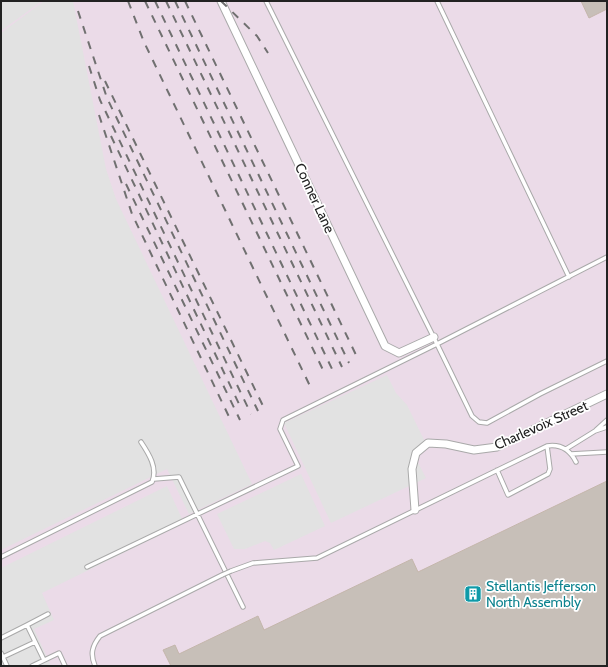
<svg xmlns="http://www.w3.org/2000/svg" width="608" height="667" font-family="Cabin,sans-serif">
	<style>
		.industrial { fill: #ebdbe8 }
		.parking { fill: #e2e2e2 }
		.building { fill: #c7bfb8; stroke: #c4b6ab }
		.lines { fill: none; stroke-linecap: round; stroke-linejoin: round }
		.service-casing { stroke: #a9a9a9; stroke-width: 5.5 }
		.minor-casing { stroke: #a9a9a9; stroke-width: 9 }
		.service { stroke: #fff; stroke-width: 3.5 }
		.minor { stroke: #fff; stroke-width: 7 }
		.rail { stroke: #707070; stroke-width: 2; stroke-dasharray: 8 8; stroke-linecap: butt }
		.service-bridge-casing { stroke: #a9a9a9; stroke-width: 5.5; stroke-linecap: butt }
		.service-bridge { stroke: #fff; stroke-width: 3.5 }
		.labels { text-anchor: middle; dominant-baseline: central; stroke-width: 3.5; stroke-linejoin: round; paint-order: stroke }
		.street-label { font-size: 14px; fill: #222; stroke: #fff }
		.culture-label { font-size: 14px; fill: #0d838f; stroke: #fff; text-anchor: start }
	</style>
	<rect width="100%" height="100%" fill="#f2efe9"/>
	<path class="industrial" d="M1 1H607V666H1Z"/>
	<path class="parking" d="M1 1H42L1 31Z
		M44 1H73L106 169 116 199 252 484 189 514 167 469 1 550V33Z
		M387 375 396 393 407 405 427 446 413 453 426 478 331 523 284 423Z
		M301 474 325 526 274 550 270 543 265 541 245 549H234L217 514Z
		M167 486 184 523 42 593 54 620 34 629 51 666H1V568Z"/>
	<path class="building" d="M581 1H607V9L589 18Z
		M607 481V666H171L163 650 175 645 179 654 258 616 264 630 412 559 418 572Z"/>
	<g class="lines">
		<defs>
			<path id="service" d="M437 1 569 277
				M607 257 437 344 472 416 479 422 487 423 540 394 607 361
				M596 430 607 420
				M566 449 595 431 607 427
				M571 454 607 452
				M497 470 508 495 548 474 550 469 547 446
				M154 479 179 477 243 607
				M1 557 152 482C158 468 149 454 141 442
				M87 567 298 466 280 429 283 420 437 344 266 1
				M231 571 253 563 317 558 547 446C560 444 570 450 576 462
				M1 638 27 625
				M1 653 7 666
				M3 657 35 642
				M44 660 27 625 48 614
				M32 666 59 653 65 666
				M95 666C90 654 92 646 100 636L222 575"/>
			<path id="minor" d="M221 1 385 346 399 353 434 337
				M415 510 412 469 416 453 428 443 446 444 474 450 497 447 607 394"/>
		</defs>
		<use href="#service" class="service-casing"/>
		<use href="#minor" class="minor-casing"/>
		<use href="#service" class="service"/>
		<use href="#minor" class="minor"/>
		<path class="rail" d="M128 1 144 42 310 386
			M145 1 325 374
			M155 1 333 371
			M166 1 342 367
			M175 1 349 363
			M185 1 358 359
			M221 1 257 36 268 53
			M78 11 107 98 258 411
			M89 66 100 100 251 414
			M105 81 264 408
			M99 115 132 214 232 423
			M111 136 240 406
			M126 184 240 420"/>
		<defs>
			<path id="service-bridge" d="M222 575 231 571"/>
		</defs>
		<use href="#service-bridge" class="service-bridge-casing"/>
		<use href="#service-bridge" class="service-bridge"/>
	</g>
	<defs>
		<symbol id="building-square" viewBox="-11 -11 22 22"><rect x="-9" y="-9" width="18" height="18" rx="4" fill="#0f9aa8" stroke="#fff"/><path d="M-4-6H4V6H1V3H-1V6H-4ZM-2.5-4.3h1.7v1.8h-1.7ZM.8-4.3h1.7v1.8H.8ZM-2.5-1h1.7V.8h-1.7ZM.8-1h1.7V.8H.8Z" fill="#fff"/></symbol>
	</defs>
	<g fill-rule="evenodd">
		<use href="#building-square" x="463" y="584" width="20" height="20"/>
	</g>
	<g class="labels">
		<g class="street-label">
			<text transform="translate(315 198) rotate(65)">Conner Lane</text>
			<text transform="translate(541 425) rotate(-24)">Charlevoix Street</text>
		</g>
		<g class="culture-label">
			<text x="486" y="586">Stellantis Jefferson<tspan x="486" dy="16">North Assembly</tspan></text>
		</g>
	</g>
	<rect width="608" height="667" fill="none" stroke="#222222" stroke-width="4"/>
</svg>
